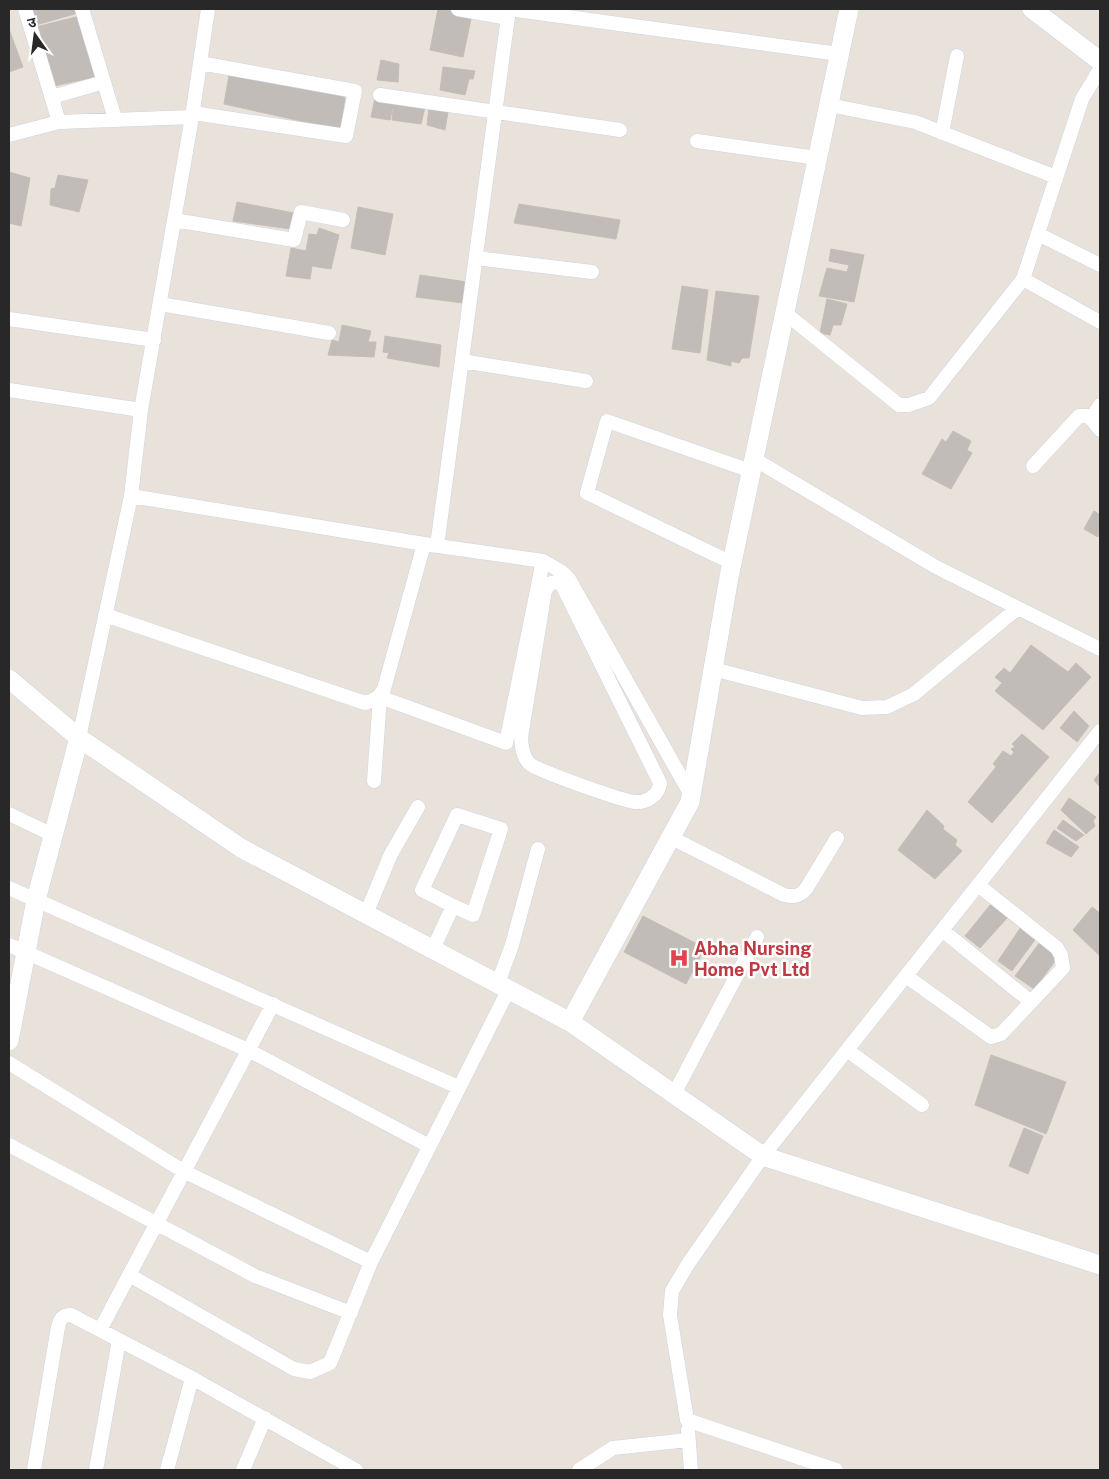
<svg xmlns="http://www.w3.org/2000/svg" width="1109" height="1479" font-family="'Public Sans','Noto Sans Devanagari',sans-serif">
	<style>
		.building { fill: #c1bcb7; stroke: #c4beb4 }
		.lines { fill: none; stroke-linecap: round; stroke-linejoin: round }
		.street-casing { stroke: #cfd3e0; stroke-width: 15 }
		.secondary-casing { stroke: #cfd3e0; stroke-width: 20 }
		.street { stroke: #fff; stroke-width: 14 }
		.secondary { stroke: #fff; stroke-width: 19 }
		.labels { text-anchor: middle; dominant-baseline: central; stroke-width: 5; stroke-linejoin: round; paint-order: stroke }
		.health-label { font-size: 18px; font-weight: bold; fill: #be3a42; stroke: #fff; text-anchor: start }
	</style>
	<rect width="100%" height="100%" fill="#e9e2da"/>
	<path class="building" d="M32 9H77L78 13 36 25Z
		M438 9 472 14 463 57 430 50Z
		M80 16 95 77 54 86 36 27Z
		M9 29 23 67 9 72Z
		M381 60 399 64 398 82 377 80Z
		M443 67 475 71 473 79H469L465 95 440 90Z
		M229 75 345 96 341 130 224 104Z
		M375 98 394 101 390 120 371 117Z
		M394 101 425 107 421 124 392 120Z
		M429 108 448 112 445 130 427 125Z
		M9 172 30 178 21 226 9 223Z
		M58 175 88 180 79 212 50 205 51 189 55 188Z
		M237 202 294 213 291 229 233 221Z
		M519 204 620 220 616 239 514 223Z
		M358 207 393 214 385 255 351 248Z
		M319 228 339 235 331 269 312 266 310 279 286 276 291 248 306 251 309 234 317 235Z
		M831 249 864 255 854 302 819 296 827 268 847 272 849 265 829 261Z
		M420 275 467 282 463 303 416 297Z
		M682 286 708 290 700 353 672 349Z
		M716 291 759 296 749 358H742L739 363 731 361V366L707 360Z
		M827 299 847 304 841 325H833L830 335 820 333Z
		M342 325 371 331 368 342H376L374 357 328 355 332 340 339 342Z
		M385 336 441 345 439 367 387 358 389 353 383 352Z
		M953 431 971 441 967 450 972 453 951 489 922 474 942 439 946 442Z
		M1094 511 1100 515 1098 537 1084 529Z
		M1031 645 1068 672 1076 663 1091 677 1043 730 995 691 1002 683 995 677 1004 668 1010 673Z
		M1074 711 1089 726 1077 742 1060 728Z
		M1022 734 1049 757 992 823 968 802 996 767 993 764 1003 751 1011 756 1014 752 1011 749 1015 747 1012 744Z
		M1100 772V787L1094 780Z
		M1069 798 1096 817 1093 821 1095 826 1086 834 1061 810Z
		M927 810 944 826 943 829 957 840 955 845 962 851 935 879 898 850Z
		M1063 820 1084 835 1076 841 1057 828Z
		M1054 830 1079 847 1071 857 1046 843Z
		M991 904 1008 917 980 948 965 936Z
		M1092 907 1100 913V956L1073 930Z
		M643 916 705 948 686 984 624 952Z
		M1023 924 1037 937 1012 971 998 961Z
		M1043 938 1062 952 1034 989 1015 976Z
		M991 1055 1066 1082 1046 1134 975 1105Z
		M1024 1128 1043 1136 1028 1174 1009 1166Z"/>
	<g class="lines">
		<defs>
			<path id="street" d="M25 9 59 122
				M82 9 115 119
				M458 9 508 18
				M509 9 839 54
				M380 95 620 130
				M52 97 104 82
				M829 105 915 122 1056 177
				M193 113 346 136 355 91 200 63
				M942 133 957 56
				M9 135 59 122 192 117
				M697 141 817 158
				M174 220 294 240 301 212 343 220
				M1038 234 1100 265
				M476 258 592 272
				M1023 279 1100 322
				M160 304 329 333
				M785 313 899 405H909L929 398 1023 279 1082 99 1100 69
				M9 319 154 340
				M462 361 586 381
				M9 390 141 410
				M1091 419 1100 405
				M754 459 936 567 1100 649
				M1033 466 1079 416H1089L1100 430
				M131 496 424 544 543 561 562 572 569 579 691 795
				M437 546 509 9
				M732 563 587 493 607 421 751 471
				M558 582 562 585 660 783C659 795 647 803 635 802 623 801 538 771 530 764 522 757 520 741 522 731L545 590 551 583Z
				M105 615 365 703C374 700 379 698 384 689L424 544
				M713 669 862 708 887 707 914 694 1018 608
				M79 738 131 496 141 410 192 117 208 9
				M374 781 380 697 506 743 543 561
				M9 814 53 835
				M670 837 784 895C794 897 799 897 806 889L837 838
				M9 888 458 1087
				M366 914 391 854 418 807
				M942 930 1031 1002
				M9 945 248 1050 429 1146
				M433 949 453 906 422 890 457 815 501 829 473 915 453 906
				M906 976 991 1037 1001 1034 1063 968 1061 955 1057 948 978 885
				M498 983 512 945 538 849
				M847 1050 922 1105
				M9 1063 183 1171 371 1262
				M674 1094 757 937
				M9 1145 255 1276 351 1313
				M129 1275 294 1369 310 1372 330 1363 371 1262 509 989
				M100 1330 273 1004
				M688 1430 691 1470
				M34 1470 58 1327C60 1319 62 1315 71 1315L192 1378 356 1470
				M96 1470 119 1340
				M167 1470 192 1378
				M243 1470 265 1418
				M579 1470 613 1448 688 1440
				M836 1470 687 1420 670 1315 672 1291 688 1264 763 1156 1100 731"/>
			<path id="secondary" d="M1032 9 1100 61
				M9 679 79 738 241 848 570 1022 763 1156 1100 1265
				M570 1022 690 802 729 577 849 9
				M9 1041 36 900 79 738"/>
		</defs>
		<use href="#street" class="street-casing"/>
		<use href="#secondary" class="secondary-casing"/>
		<use href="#street" class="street"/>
		<use href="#secondary" class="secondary"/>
	</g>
	<defs>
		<symbol id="hospital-bare" viewBox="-9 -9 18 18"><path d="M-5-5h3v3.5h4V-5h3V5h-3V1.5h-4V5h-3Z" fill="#e0444e" stroke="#fff" stroke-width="2.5" paint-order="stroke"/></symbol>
	</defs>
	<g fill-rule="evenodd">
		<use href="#hospital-bare" x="665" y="944" width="28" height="28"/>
	</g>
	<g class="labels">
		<g class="health-label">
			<text x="694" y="948">Abha Nursing<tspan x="694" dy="21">Home Pvt Ltd</tspan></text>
		</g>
	</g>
	<rect width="1109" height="1479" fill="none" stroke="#282828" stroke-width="20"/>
	<g transform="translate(35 35) rotate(346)" stroke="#ffffff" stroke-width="4" paint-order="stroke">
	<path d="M0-4L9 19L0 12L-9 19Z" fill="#282828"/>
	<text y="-8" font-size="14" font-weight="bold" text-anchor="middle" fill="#282828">उ</text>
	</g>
</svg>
